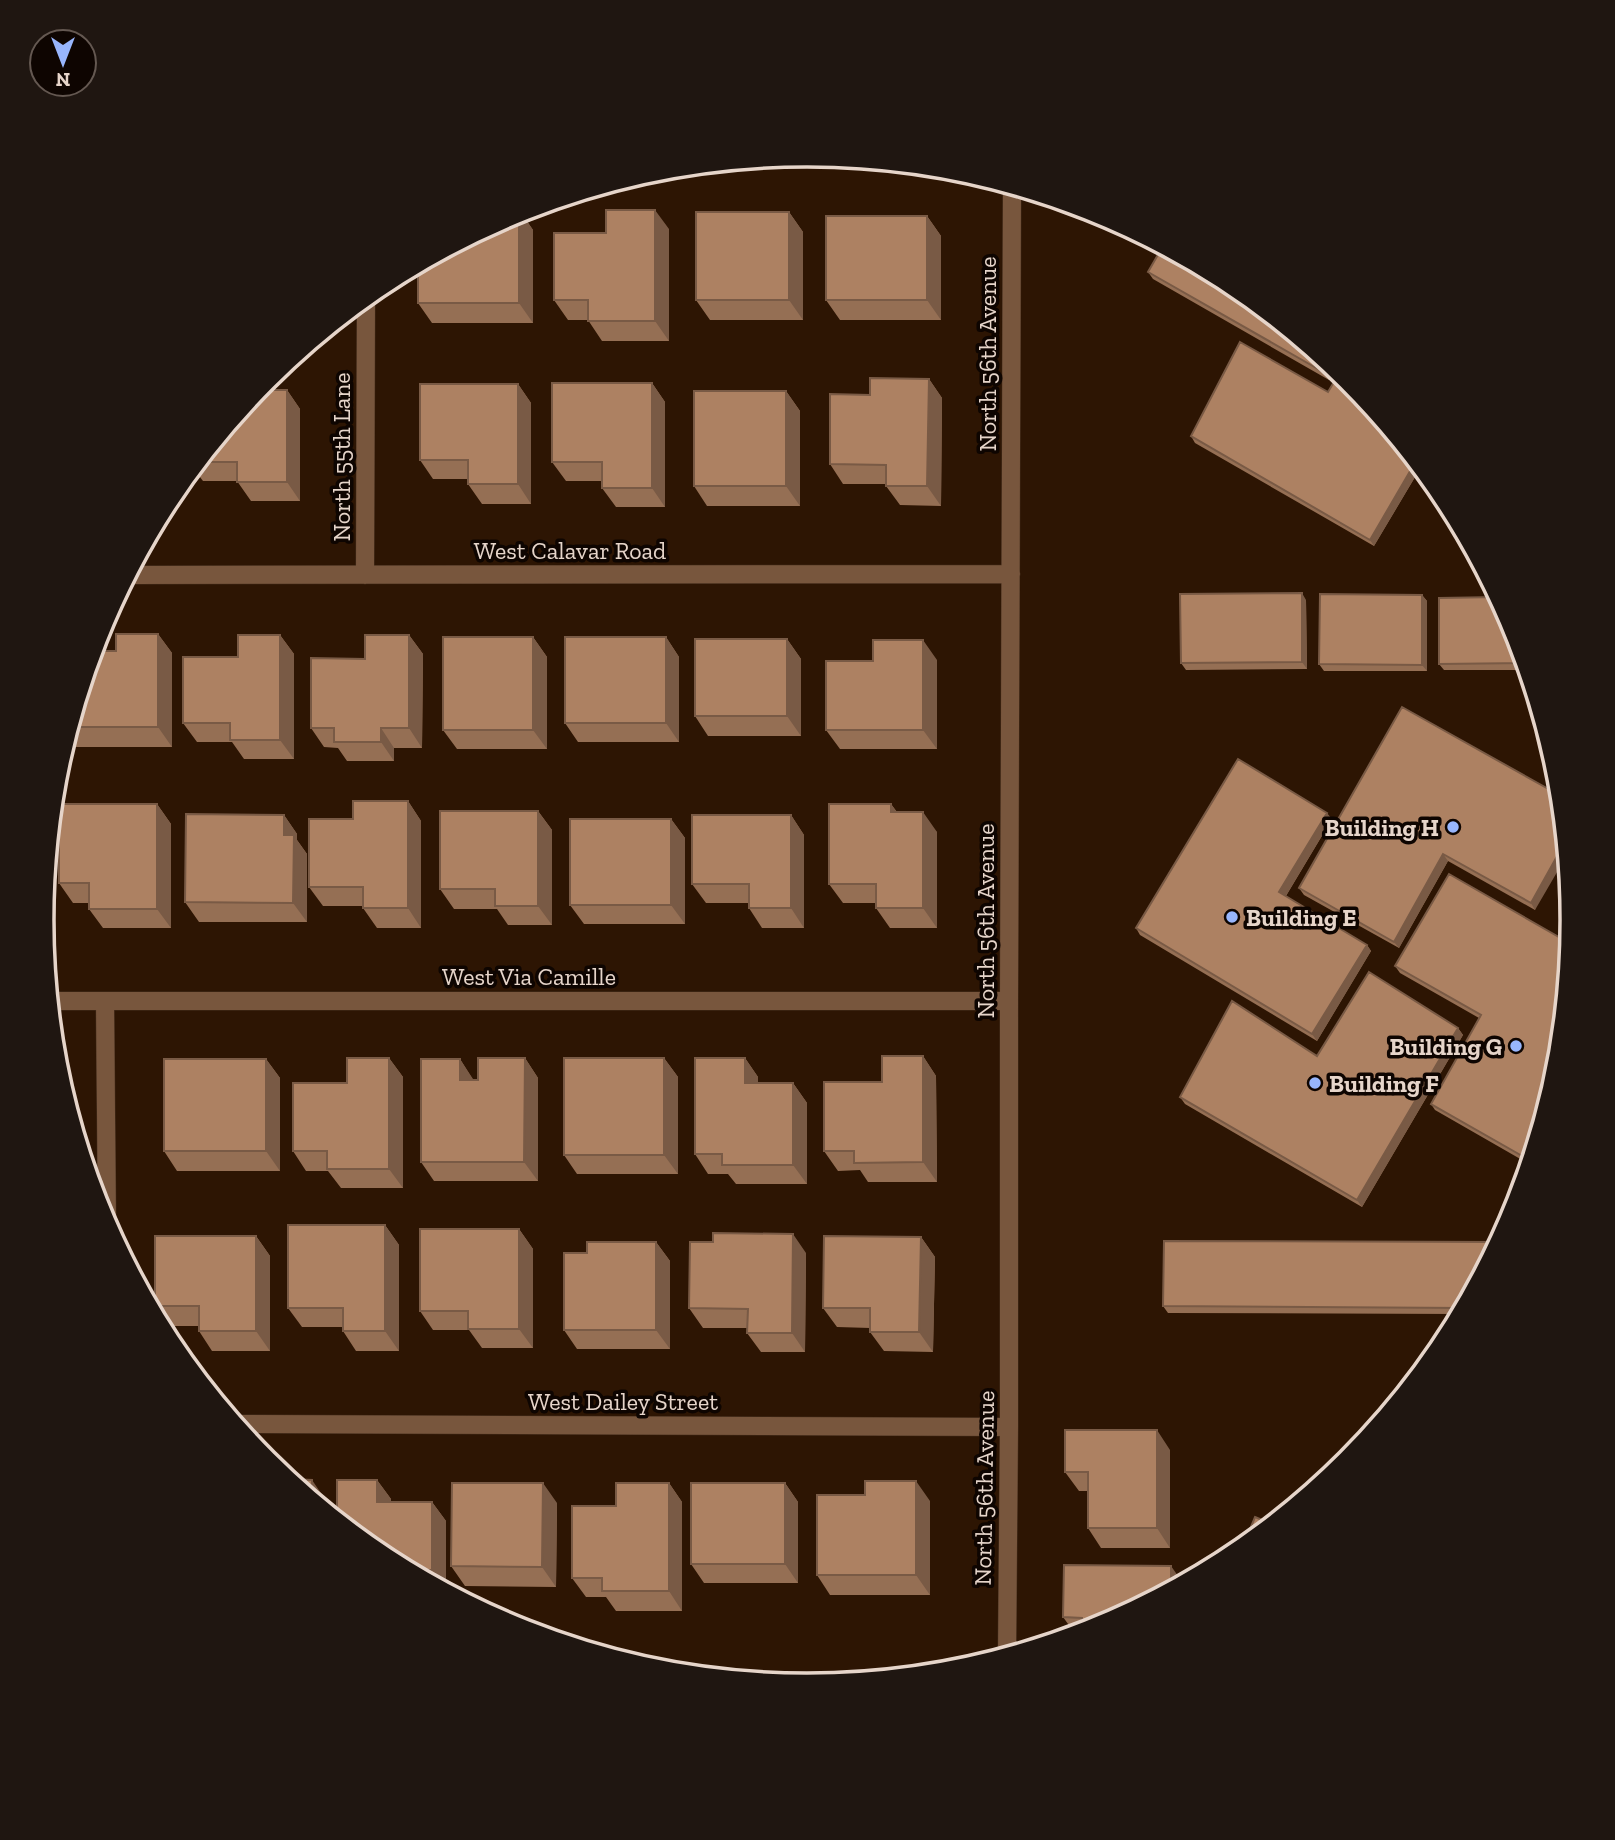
<svg xmlns="http://www.w3.org/2000/svg" width="1615" height="1840" font-family="'Zilla Slab',serif">
	<style>
		.lines { fill: none; stroke-linecap: round; stroke-linejoin: round }
		.street-casing { stroke: #47301f; stroke-width: 19 }
		.street { stroke: #78563d; stroke-width: 18 }
		.wall { fill: #956f54 }
		.shaded-wall { fill: #795a45 }
		.building { fill: #ad8162; stroke: #795a45; stroke-width: 2 }
		.poi-dot { fill: #98b6fd; stroke: #0e0501; stroke-width: 2.5 }
		.labels { text-anchor: middle; dominant-baseline: central; stroke-width: 7; stroke-linejoin: round; paint-order: stroke }
		.street-label { font-size: 24px; fill: #e6d5ca; stroke: #0e0501 }
		.poi-label { font-size: 24px; font-weight: bold; fill: #e6d5ca; stroke: #0e0501; text-anchor: end }
		.rim { fill: none; stroke: #e6d5ca; stroke-width: 3.5 }
	</style>
	<rect width="100%" height="100%" fill="#2d1503"/>
	<g class="lines">
		<defs>
			<path id="street" d="M775 158H842
				M128 575 1011 574
				M365 575 366 297
				M50 1001H1009
				M105 1001 107 1225
				M236 1424 1009 1427
				M1007 1656 1009 1427V1001L1012 186"/>
		</defs>
		<use href="#street" class="street-casing"/>
		<use href="#street" class="street"/>
	</g>
	<path class="wall" d="M520 211 533 230V323H432L418 303Z
		M789 212 803 232V320H710L696 300Z
		M927 216 941 236V320H840L826 300Z
		M669 229V341H602L588 320H568L554 300 606 233Z
		M1148 272 1233 284 1336 368 1329 380 1153 279Z
		M929 379 942 398 941 506 900 505 886 486V484H843L830 464 870 395Z
		M1349 379 1421 467 1374 546 1195 443 1191 436 1328 392Z
		M652 383 665 402V507H616L602 488V481H566L552 462Z
		M518 384 531 403V504H482L468 484V479H433L420 460Z
		M257 390H287L300 409V501H251L237 481H203L193 468Z
		M786 391 800 411V506H707L694 486Z
		M172 493V506H165Z
		M1422 595 1427 601V671H1324L1319 664Z
		M1306 600 1307 669 1186 670 1181 663Z
		M1515 627 1528 670H1444L1439 664Z
		M158 634 172 653V747H71L66 740 93 651H116Z
		M280 635 294 654V759H244L232 742H197L183 723 238 657Z
		M409 635 423 654 422 748H394V761H347L338 748 324 747 311 728 365 659Z
		M533 637 547 657V749H457L443 730Z
		M666 637 679 657V742H578L565 723Z
		M787 639 801 659V736H708L695 716Z
		M937 660V749H840L826 730Z
		M1561 796 1535 910 1448 861 1399 948 1304 895 1299 888Z
		M408 801 421 821V928H377L363 908V906H323L309 887 353 819Z
		M157 804 171 824V928H103L89 909V903H73L59 883Z
		M891 804 897 812 937 832V928H890L876 908V903H843L829 884Z
		M538 811 552 830V925H508L497 909H454L440 889Z
		M284 815 297 834V840L307 854V922H199L185 902Z
		M791 815 804 835V928H762L749 908V903H706L692 884Z
		M671 819 685 838V924H584L570 905Z
		M1332 819 1286 896 1367 945 1371 951 1317 1041 1140 935 1136 928Z
		M1449 874 1529 1164 1435 1110 1431 1104 1479 1018 1400 973 1395 966Z
		M1458 1028 1463 1035 1362 1207 1185 1104 1180 1097 1317 1056Z
		M923 1056 936 1076 937 1182H868L860 1170 838 1171 824 1151 882 1082Z
		M389 1058 403 1077V1188H341L328 1171H306L293 1151Z
		M525 1058 538 1078V1181H434L421 1162 460 1059 473 1080H478Z
		M664 1058 678 1077V1174H577L564 1155Z
		M745 1058 758 1077V1083H793L807 1103V1184H736L728 1174H708L695 1154Z
		M266 1059 280 1078V1171H177L164 1151Z
		M385 1225 399 1245V1351H356L343 1331V1327H302L288 1308Z
		M519 1229 533 1249V1348H482L469 1330H433L420 1311Z
		M256 1236 270 1256V1351H212L199 1331V1326H169L155 1306Z
		M921 1237 935 1257 933 1352 884 1351 870 1332V1328L837 1327 823 1308Z
		M656 1242 670 1261V1349H577L564 1330 587 1253Z
		M1499 1242 1461 1314 1168 1313 1163 1306Z
		M806 1253 805 1352H761L747 1333V1328H703L689 1308Z
		M1170 1450V1548H1101L1088 1528V1491H1079L1065 1472Z
		M377 1480 391 1499V1502H432L446 1521V1589H443L382 1556Z
		M669 1483 682 1502V1611H616L606 1597H586L572 1578 616 1506Z
		M785 1483 798 1502V1583H704L691 1564Z
		M930 1501V1595H830L817 1575Z
		M557 1503 556 1587 465 1586 451 1566Z
		M1183 1583 1100 1627 1076 1635 1063 1617Z"/>
	<path class="shaded-wall" d="M655 210 669 229V341L655 321Z
		M520 211 533 230V323L519 303Z
		M789 212 803 232V320L789 300Z
		M927 216 941 236V320L927 300Z
		M1330 364 1336 368 1329 380 1325 373Z
		M929 379 942 398 941 506 927 486Z
		M652 383 665 402V507L652 488Z
		M518 384 531 403V504L518 484Z
		M287 390 300 409V501L287 482Z
		M786 391 800 411V506L786 486Z
		M1416 461 1421 467 1374 546 1370 540Z
		M172 493V506L168 500Z
		M1302 593 1306 600 1307 669 1302 662Z
		M1422 595 1427 601V671L1422 665Z
		M158 634 172 653V747L158 727Z
		M280 635 294 654V759L280 740Z
		M409 635 423 654 422 748 409 728Z
		M533 637 547 657V749L533 730Z
		M666 637 679 657V742L666 723Z
		M787 639 801 659V736L787 716Z
		M923 640 937 660V749L923 730Z
		M381 728 394 748V761L381 742Z
		M408 801 421 821V928L408 908Z
		M157 804 171 824V928L157 909Z
		M891 804 905 824 891 812Z
		M538 811 552 830V925L538 906Z
		M923 812 937 832V928L923 908Z
		M1327 813 1332 819 1284 899 1279 892Z
		M284 815 297 834V840L307 854V922L293 903 284 835Z
		M791 815 804 835V928L791 908Z
		M671 819 685 838V924L671 905Z
		M1565 842 1567 855 1535 910 1531 903Z
		M1443 854 1448 861 1399 948 1394 942Z
		M46 876V928L42 922V920Z
		M1367 945 1371 951 1317 1041 1312 1034Z
		M1458 1028 1463 1035 1362 1207 1357 1200Z
		M923 1056 936 1076 937 1182 923 1162Z
		M389 1058 403 1077V1188L389 1169Z
		M525 1058 538 1078V1181L524 1162Z
		M664 1058 678 1077V1174L664 1155Z
		M745 1058 758 1077V1103L745 1083Z
		M266 1059 280 1078V1171L266 1151Z
		M460 1059 473 1079V1100L460 1080Z
		M793 1083 807 1103V1184L793 1165Z
		M1540 1131 1530 1162 1529 1164 1524 1157Z
		M385 1225 399 1245V1351L385 1331Z
		M519 1229 533 1249V1348L519 1329Z
		M793 1234 806 1253 805 1352 792 1333Z
		M256 1236 270 1256V1351L256 1331Z
		M921 1237 935 1257 933 1352 919 1332Z
		M656 1242 670 1261V1349L656 1330Z
		M1157 1430 1170 1450V1548L1157 1528Z
		M312 1480 325 1499V1510L311 1498Z
		M377 1480 391 1499V1521L377 1502Z
		M916 1481 930 1501V1595L916 1575Z
		M543 1483 557 1503 556 1587 542 1567Z
		M669 1483 682 1502V1611L669 1591Z
		M785 1483 798 1502V1583L785 1564Z
		M432 1502 446 1521V1589L432 1570Z
		M1171 1566 1183 1583 1171 1590Z"/>
	<path class="building" d="M606 210H655V321H588V300H554V233H606Z
		M519 211V303H418V264L515 213Z
		M696 212H789V300H696Z
		M826 216H927V300H826Z
		M1163 246 1233 284 1330 364 1325 373 1148 272Z
		M1240 342 1328 392 1340 372 1349 379 1416 461 1370 540 1191 436Z
		M870 378 929 379 927 486H886V465L830 464V394L870 395Z
		M552 383H652V488H602V462H552Z
		M420 384H518V484H468V460H420Z
		M257 390H287V482H237V462H198Z
		M694 391H786V486H694Z
		M1302 593V662L1181 663 1180 594Z
		M1320 594 1422 595V665L1319 664Z
		M1499 597 1515 627 1526 663 1439 664V598Z
		M116 634H158V727H70L93 651H116Z
		M238 635H280V740H230V723H183V657H238Z
		M365 635H409V728H381V742H334V728H311V658L365 659Z
		M443 637H533V730H443Z
		M565 637H666V723H565Z
		M695 639H787V716H695Z
		M873 640H923V730H826V661H873Z
		M1402 707 1561 796 1565 842 1531 903 1443 854 1394 942 1299 888Z
		M1238 759 1327 813 1279 892 1367 945 1312 1034 1136 928Z
		M353 801H408V908H363V887H309V819H353Z
		M59 804H157V909H89V883H59Z
		M829 804H891V812H923V908H876V884H829Z
		M440 811H538V906H495V889H440Z
		M186 814 284 815V835H294L293 903 185 902Z
		M692 815H791V908H749V884H692Z
		M570 819H671V905H570Z
		M1449 874 1571 944 1558 1070 1540 1131 1524 1157 1431 1104 1481 1015 1395 966Z
		M1369 972 1458 1028 1357 1200 1180 1097 1232 1001 1317 1056Z
		M882 1056H923V1162L854 1163V1151H824V1082H882Z
		M347 1058H389V1169H327V1151H293V1083H347Z
		M478 1058H525L524 1162H421V1059H460V1080H478Z
		M564 1058H664V1155H564Z
		M695 1058H745V1083H793V1165H722V1154H695Z
		M164 1059H266V1151H164Z
		M288 1225H385V1331H343V1308H288Z
		M420 1229H519V1329H468V1311H420Z
		M713 1233 793 1234 792 1333H747L748 1309 689 1308 690 1242H713Z
		M155 1236H256V1331H199V1306H155Z
		M824 1236 921 1237 919 1332H870V1308H823Z
		M1164 1241 1499 1242 1464 1308 1163 1306Z
		M587 1242H656V1330H564V1253H587Z
		M1065 1430H1157V1528H1088V1472H1065Z
		M288 1479 312 1480 311 1498Z
		M337 1480H377V1502H432V1570H407L382 1556 337 1519Z
		M865 1481H916V1575H817V1495H865Z
		M452 1483H543L542 1567 451 1566Z
		M616 1483H669V1591H602V1578H572V1506H616Z
		M691 1483H785V1564H691Z
		M1255 1517 1272 1524 1242 1549Z
		M1064 1565 1171 1566V1590L1100 1627 1082 1633V1618L1063 1617Z"/>
	<g class="poi-dot">
		<circle cx="1453" cy="827" r="7"/>
		<circle cx="1232" cy="917" r="7"/>
		<circle cx="1516" cy="1046" r="7"/>
		<circle cx="1315" cy="1083" r="7"/>
	</g>
	<g class="labels">
		<g class="street-label">
			<text transform="translate(987 354) rotate(-90)">North 56th Avenue</text>
			<text transform="translate(341 457) rotate(-90)">North 55th Lane</text>
			<text x="570" y="550">West Calavar Road</text>
			<text transform="translate(985 921) rotate(-90)">North 56th Avenue</text>
			<text x="529" y="976">West Via Camille</text>
			<text x="623" y="1401">West Dailey Street</text>
			<text transform="translate(984 1488) rotate(-89)">North 56th Avenue</text>
		</g>
		<g class="poi-label">
			<text x="1439" y="827">Building H</text>
			<text x="1246" y="917" text-anchor="start">Building E</text>
			<text x="1502" y="1046">Building G</text>
			<text x="1329" y="1083" text-anchor="start">Building F</text>
		</g>
	</g>
	<path d="M0 0H1615V1840H0ZM54 920a753 753 0 1 1 1506 0a753 753 0 1 1-1506 0Z" fill="#1f1611" fill-rule="evenodd"/>
	<path class="rim" d="M54 920a753 753 0 1 1 1506 0a753 753 0 1 1-1506 0Z"/>
	<g transform="translate(63 63) rotate(180)"><circle r="33" fill="#0e0501" stroke="#645851" stroke-width="2"/>
	<path d="M0-5L12 26L0 18L-12 26Z" fill="#98b6fd"/>
	<text y="-10" font-size="19" font-weight="bold" text-anchor="middle" fill="#e6d5ca">N</text>
	</g>
</svg>
